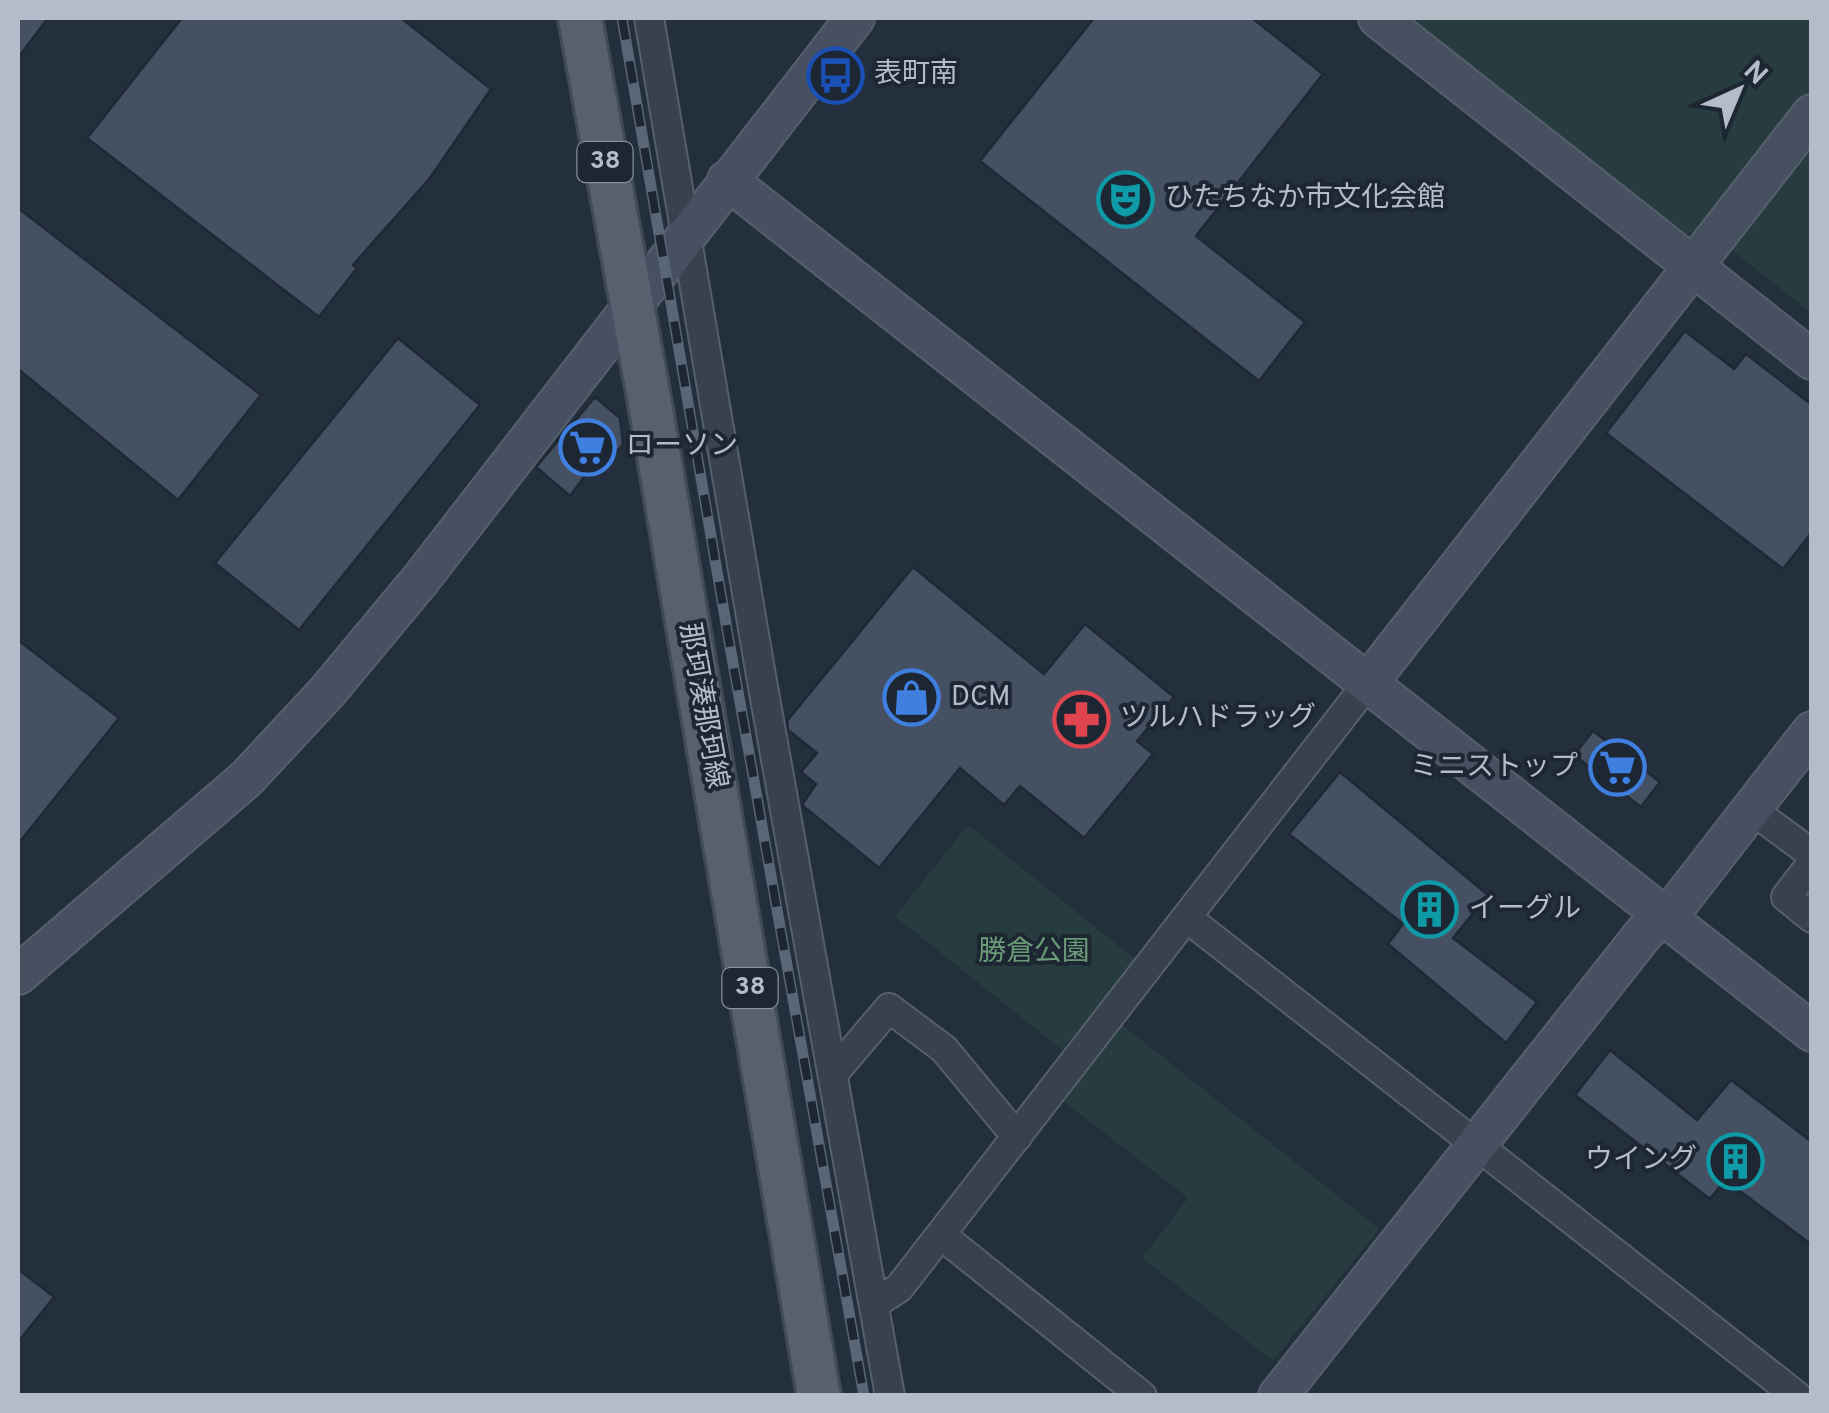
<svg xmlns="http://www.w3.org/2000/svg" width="1829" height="1413" font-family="Overpass,'Noto Sans JP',sans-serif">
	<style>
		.green { fill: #263c3f }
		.building { fill: #455162; stroke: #1f2835; stroke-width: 2.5 }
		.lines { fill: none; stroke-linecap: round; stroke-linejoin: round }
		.street-casing { stroke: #565f6c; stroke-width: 32 }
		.secondary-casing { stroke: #565f6c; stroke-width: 42 }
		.primary-casing { stroke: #414a57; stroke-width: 48 }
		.street { stroke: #38414e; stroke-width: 28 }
		.secondary { stroke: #465061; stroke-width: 38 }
		.primary { stroke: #56606e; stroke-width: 42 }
		.rail-casing { stroke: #5a6575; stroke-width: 11 }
		.rail { stroke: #1d2633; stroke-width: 8; stroke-dasharray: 22; stroke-linecap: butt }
		.labels { text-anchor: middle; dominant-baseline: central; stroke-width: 8; stroke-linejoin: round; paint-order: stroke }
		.shield { fill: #1d2633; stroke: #878f9c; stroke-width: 2.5 }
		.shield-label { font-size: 25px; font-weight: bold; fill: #b4bcc9 }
		.poi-label { font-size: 28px; fill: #b4bcc9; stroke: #1d2633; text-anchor: start }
		.street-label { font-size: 28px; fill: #b4bcc9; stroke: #1d2633 }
		.park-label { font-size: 28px; fill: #6b9a76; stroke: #1d2633 }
	</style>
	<rect width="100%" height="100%" fill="#242f3e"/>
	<path class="green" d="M1410 18H1811V92L1706 229 1680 236Z
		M1811 145H1812L1811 313 1732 250Z
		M968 825 1135 959 1062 1050 895 916Z
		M1120 1023 1379 1229 1273 1361 1142 1258 1188 1198 1062 1100Z"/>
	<path class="building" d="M18 18H48L18 58Z
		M182 18H401L491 89 430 178 353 265 357 268 319 317 87 138Z
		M1094 18H1252L1323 74 1196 236 1305 322 1259 381 980 161Z
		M18 208 261 395 178 500 18 369Z
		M1685 331 1734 369 1746 354 1812 405V532L1783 569 1606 433Z
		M398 338 480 405 299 630 215 563Z
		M595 397 620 418 623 444 613 457 604 450 570 496 536 467Z
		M913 567 1044 674 1085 624 1174 697 1137 741 1153 754 1084 838 1020 786 1004 805 960 768 879 868 802 805 816 784 801 772 817 753 788 730 787 721Z
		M18 640 119 718 18 844Z
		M1593 731 1660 782 1641 807 1574 755Z
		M1340 772 1488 895 1453 938 1537 1002 1506 1043 1388 944 1403 924 1289 834Z
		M1610 1050 1697 1120 1731 1080 1812 1142V1245L1725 1180 1710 1199 1575 1095Z
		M18 1269 54 1297 18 1342Z"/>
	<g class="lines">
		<defs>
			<path id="street" d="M649 18 763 687 890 1396
				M1752 810 1812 854
				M1812 863 1786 897 1812 918
				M1187 918 1797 1396
				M833 1074 889 1008 944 1049 1017 1137
				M941 1235 1142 1396
				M874 1304 899 1288 1368 683"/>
			<path id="secondary" d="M1378 18 1812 360
				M727 180 1812 1032
				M1368 683 1812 114
				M18 975 246 779 327 692 421 579 855 18
				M1278 1396 1645 932 1677 905 1812 731"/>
			<path id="primary" d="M580 18 649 398 819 1396"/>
		</defs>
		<use href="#street" class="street-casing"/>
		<use href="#secondary" class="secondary-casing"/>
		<use href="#primary" class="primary-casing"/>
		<use href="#street" class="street"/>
		<use href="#secondary" class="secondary"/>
		<use href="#primary" class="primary"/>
		<defs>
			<path id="rail" d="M622 18 729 641 864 1396"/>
		</defs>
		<use href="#rail" class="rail-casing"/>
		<use href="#rail" class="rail"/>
	</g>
	<defs>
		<symbol id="bus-ring" viewBox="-11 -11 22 22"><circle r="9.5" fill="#1d2633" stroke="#1a4fb4" stroke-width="1.5"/><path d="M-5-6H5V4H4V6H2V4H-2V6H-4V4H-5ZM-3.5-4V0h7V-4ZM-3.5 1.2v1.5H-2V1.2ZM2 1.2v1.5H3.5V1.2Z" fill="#1a4fb4"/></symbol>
		<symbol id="theatre-ring" viewBox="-11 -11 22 22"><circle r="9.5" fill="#1d2633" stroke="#0f9aa8" stroke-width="1.5"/><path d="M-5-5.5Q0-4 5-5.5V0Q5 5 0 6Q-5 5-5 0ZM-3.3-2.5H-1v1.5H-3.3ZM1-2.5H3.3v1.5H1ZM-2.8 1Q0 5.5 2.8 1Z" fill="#0f9aa8"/></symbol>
		<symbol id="supermarket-ring" viewBox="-11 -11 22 22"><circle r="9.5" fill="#1d2633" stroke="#3f7fe0" stroke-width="1.5"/><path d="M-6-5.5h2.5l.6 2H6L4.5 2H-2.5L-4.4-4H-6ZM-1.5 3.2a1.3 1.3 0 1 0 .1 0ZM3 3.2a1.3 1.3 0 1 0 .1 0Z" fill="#3f7fe0"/></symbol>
		<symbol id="shop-ring" viewBox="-11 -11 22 22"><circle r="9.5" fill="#1d2633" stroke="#3f7fe0" stroke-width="1.5"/><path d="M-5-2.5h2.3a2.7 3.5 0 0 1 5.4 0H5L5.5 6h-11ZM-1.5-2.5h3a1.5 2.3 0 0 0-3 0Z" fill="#3f7fe0"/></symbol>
		<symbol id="pharmacy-ring" viewBox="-11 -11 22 22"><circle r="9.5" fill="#1d2633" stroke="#e0444e" stroke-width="1.5"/><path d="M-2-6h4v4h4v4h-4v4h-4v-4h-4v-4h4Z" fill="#e0444e"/></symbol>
		<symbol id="building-ring" viewBox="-11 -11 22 22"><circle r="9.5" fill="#1d2633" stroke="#0f9aa8" stroke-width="1.5"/><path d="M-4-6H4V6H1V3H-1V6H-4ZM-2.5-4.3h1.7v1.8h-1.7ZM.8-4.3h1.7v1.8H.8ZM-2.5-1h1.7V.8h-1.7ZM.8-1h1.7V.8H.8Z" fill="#0f9aa8"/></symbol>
	</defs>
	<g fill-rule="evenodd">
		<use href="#bus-ring" x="804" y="44" width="63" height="63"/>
		<use href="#theatre-ring" x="1094" y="168" width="63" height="63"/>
		<use href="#supermarket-ring" x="556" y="416" width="63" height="63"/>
		<use href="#shop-ring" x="880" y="666" width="63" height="63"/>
		<use href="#pharmacy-ring" x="1050" y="688" width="63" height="63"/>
		<use href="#supermarket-ring" x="1586" y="736" width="63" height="63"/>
		<use href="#building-ring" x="1398" y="878" width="63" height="63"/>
		<use href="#building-ring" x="1704" y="1130" width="63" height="63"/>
	</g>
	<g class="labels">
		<g class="shield">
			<rect x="577.5" y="142" width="55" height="40" rx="8"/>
			<rect x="722.5" y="968" width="55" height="40" rx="8"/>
		</g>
		<g class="shield-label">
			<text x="605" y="162">38</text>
			<text x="750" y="988">38</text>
		</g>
		<g class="poi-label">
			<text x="874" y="75">表町南</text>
			<text x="1165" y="199">ひたちなか市文化会館</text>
			<text x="626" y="447">ローソン</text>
			<text x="951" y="698">DCM</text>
			<text x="1120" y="719">ツルハドラッグ</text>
			<text x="1578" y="768" text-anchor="end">ミニストップ</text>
			<text x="1469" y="910">イーグル</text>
			<text x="1697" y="1161" text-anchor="end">ウイング</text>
		</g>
		<g class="street-label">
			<text transform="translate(702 706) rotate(80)">那珂湊那珂線</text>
		</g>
		<g class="park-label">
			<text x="1034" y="953">勝倉公園</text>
		</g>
	</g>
	<rect width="1829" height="1413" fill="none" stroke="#b4bcc9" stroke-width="40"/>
	<g transform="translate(1739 90) rotate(44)" stroke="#1d2633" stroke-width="8" paint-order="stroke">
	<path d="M0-8L18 38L0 25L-18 38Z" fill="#b4bcc9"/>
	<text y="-15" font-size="28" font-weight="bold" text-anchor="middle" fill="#b4bcc9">N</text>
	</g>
</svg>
